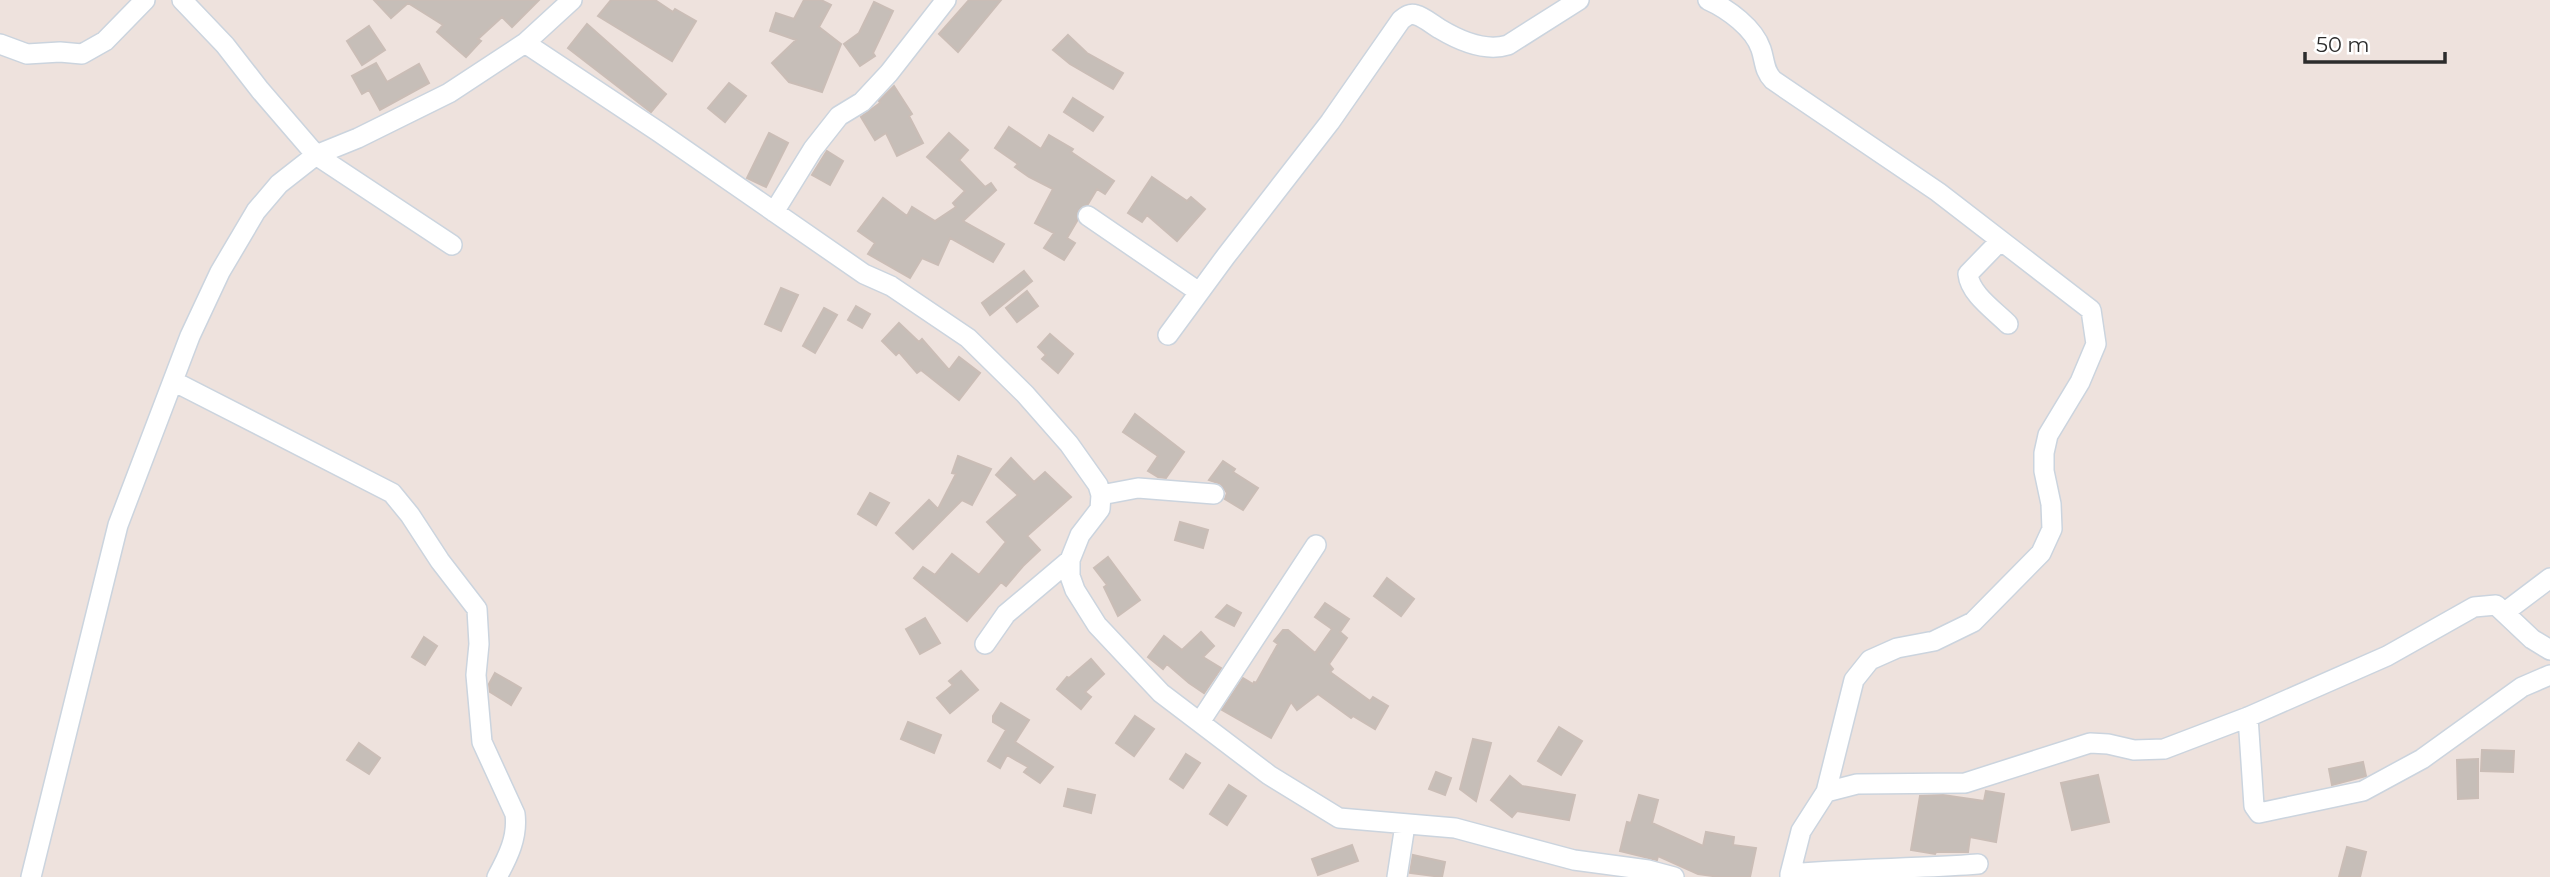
<svg xmlns="http://www.w3.org/2000/svg" width="2550" height="877" font-family="Montserrat,sans-serif">
	<style>
		.building { fill: #c6beb8; stroke: #cabdb6; stroke-width: 2 }
		.lines { fill: none; stroke-linecap: round; stroke-linejoin: round }
		.minor-casing { stroke: #cbd4de; stroke-width: 22 }
		.minor { stroke: #fff; stroke-width: 19 }
	</style>
	<rect width="100%" height="100%" fill="#eee2dd"/>
	<path class="building" d="M374 0H539L512 27 502 17 478 39 481 41 466 57 437 32 443 25 408 3 391 18Z
		M611 0H655L673 12 675 9 696 21 672 61 598 16Z
		M804 0H821L831 5 819 27 841 44 822 92 789 82 772 63 796 40 770 31 776 13 794 19Z
		M969 0H1001L958 52 939 34Z
		M874 2 893 11 873 53 875 56 860 66 844 44 859 33Z
		M587 24 666 94 651 112 568 48Z
		M369 26 385 50 362 65 347 41Z
		M1068 35 1087 53 1123 73 1113 89 1070 64 1053 50Z
		M376 63 387 82 419 64 429 83 380 110 369 90 362 94 352 76Z
		M729 83 746 96 725 122 708 108Z
		M894 86 912 114 909 116 923 143 897 156 886 133 875 140 861 117 880 103 879 101Z
		M1073 98 1103 117 1093 131 1064 112Z
		M1009 127 1041 149 1049 135 1073 149 1071 152 1114 181 1105 194 1097 189 1088 204 1078 210 1077 221 1067 238 1075 243 1064 260 1044 248 1054 233 1035 223 1053 189 1029 177 1015 167 1018 164 995 148Z
		M769 133 788 143 766 187 747 178Z
		M949 133 968 150 959 160 985 187 991 183 996 190 963 221 1004 244 993 262 950 238 938 265 922 258 910 278 868 254 875 243 858 231 883 198 907 216 912 207 935 221 956 207 953 203 965 191 927 157Z
		M827 151 843 161 830 185 812 175Z
		M1152 177 1187 201 1191 197 1205 209 1177 241 1147 215 1142 222 1128 213Z
		M1024 271 1032 281 990 315 982 303Z
		M781 288 798 295 781 331 765 324Z
		M1027 291 1038 306 1017 322 1006 308Z
		M856 306 870 314 862 328 848 320Z
		M824 308 837 315 815 353 803 346Z
		M899 323 919 342 922 339 949 370 959 357 980 373 959 400 921 370 917 373 899 352 896 355 882 341Z
		M1050 334 1073 354 1058 373 1042 359 1046 355 1038 347Z
		M1135 414 1184 452 1166 478 1158 477 1148 471 1158 456 1123 432Z
		M958 456 991 469 972 505 962 500 913 549 896 533 929 500 938 509 956 474 952 473Z
		M1011 458 1034 482 1045 472 1071 497 1027 536 1040 550 1023 566 1006 586 1001 582 967 621 914 578 923 567 935 575 952 554 979 575 1006 542 987 522 1018 495 996 475Z
		M1223 461 1235 469 1233 472 1258 488 1243 510 1225 499 1227 493 1221 484 1209 480Z
		M870 493 889 503 876 525 858 514Z
		M1180 522 1208 530 1203 548 1175 540Z
		M1108 557 1140 600 1118 616 1104 587 1107 585 1094 568Z
		M1387 578 1414 599 1401 616 1374 596Z
		M1325 603 1349 619 1340 632 1347 638 1329 664 1333 669 1330 672 1370 701 1373 697 1388 706 1375 729 1353 716 1351 718 1318 694 1297 710 1291 702 1271 738 1222 710 1243 678 1253 684 1254 682 1256 683 1278 644 1274 641 1283 630H1288L1315 653 1332 629 1315 617Z
		M1227 605 1241 613 1234 626 1216 617Z
		M925 618 940 643 920 654 906 629Z
		M1201 632 1214 646 1203 657 1221 668 1204 693 1189 683 1167 664 1163 669 1148 657 1164 636 1182 650Z
		M424 637 437 646 425 665 412 657Z
		M1091 659 1104 674 1085 692 1091 697 1081 709 1057 689 1067 677 1069 678Z
		M961 671 978 690 950 713 937 698 953 685 949 681Z
		M495 673 521 688 511 705 490 692 489 684Z
		M1001 703 1029 720 1015 742 1053 767 1040 783 1024 772 1028 767 1007 755 1000 768 988 761 1006 730 993 722V716Z
		M1135 716 1154 729 1134 756 1116 743Z
		M908 722 941 735 934 753 901 739Z
		M1559 727 1582 741 1561 775 1538 761Z
		M1473 739 1491 743 1476 801 1460 789Z
		M359 743 380 758 369 774 347 760Z
		M2482 750 2514 751 2513 772 2481 771Z
		M1186 754 1200 763 1183 788 1170 779Z
		M2478 759V798L2458 799 2457 760Z
		M2363 762 2366 776 2332 785 2329 769Z
		M1436 772 1451 778 1445 795 1429 789Z
		M2098 775 2109 822 2072 830 2061 783Z
		M1510 776 1522 786 1575 795 1569 820 1517 811 1512 817 1491 800Z
		M1229 785 1246 796 1227 825 1210 814Z
		M1068 789 1095 795 1091 813 1064 806Z
		M1986 791 2004 794 1996 842 1970 837 1968 852H1936L1935 854 1911 850 1920 796 1943 795 1984 801Z
		M1639 795 1658 800 1652 823 1703 846 1706 832 1734 837 1733 845 1756 848 1750 877H1720L1698 874 1658 856 1657 860 1620 851 1627 822 1631 823Z
		M1352 845 1358 861 1318 875 1312 859Z
		M2347 847 2366 852 2360 877H2339Z
		M1413 855 1445 862 1442 877 1410 873Z"/>
	<g class="lines">
		<defs>
			<path id="minor" d="M182 0 225 45 260 90 316 155 452 245
				M1708 0C1728 9 1754 28 1761 49 1765 61 1764 71 1773 80L1938 192 2091 310 2096 344 2080 382 2048 435 2044 453V471L2051 504 2052 529 2041 553 1973 622 1934 641 1897 648 1870 660 1854 680 1826 792
				M525 43 659 132 864 274 891 286 968 338 1025 394 1069 444 1098 485 1101 495 1100 509 1080 535 1070 560V576L1075 590 1097 625 1161 693 1269 775 1339 818 1455 828 1574 860 1648 870 1674 877
				M0 44 27 54 60 52 82 54 105 41 145 0
				M774 212 813 149 839 116 862 102 889 73 946 0
				M1088 216 1199 292
				M2000 241 1968 274C1970 294 1994 310 2008 324
				M1168 335 1226 256 1330 122 1401 20C1406 16 1410 13 1416 15 1424 17 1433 25 1440 29 1460 41 1485 52 1508 45L1579 0
				M173 381 392 493 410 515 440 561 477 609 479 644 476 675 482 742 515 814C518 837 508 857 497 877
				M1101 495 1138 488 1214 494
				M2505 612 2550 578
				M985 644 1006 614 1070 560
				M2248 717 2254 806 2259 813 2363 791 2422 759 2522 687 2550 675
				M1200 722 1316 545
				M1790 874 1801 831 1826 792 1857 784 1965 783 2090 743 2108 744 2134 750 2164 749 2248 717 2387 656 2474 607 2496 605 2532 639 2550 650
				M31 877 118 525 190 336 220 272 256 211 279 184 316 155 358 138 449 93 525 43 572 0
				M1397 877 1405 825
				M1790 877V874C1853 868 1916 869 1978 864"/>
		</defs>
		<use href="#minor" class="minor-casing"/>
		<use href="#minor" class="minor"/>
	</g>
	<path d="M2305 52v10h140v-10" fill="none" stroke="#2c2c2c" stroke-width="3.5"/>
	<text x="2316" y="52" font-size="21" fill="#2c2c2c" stroke="#ffffff" stroke-width="5" paint-order="stroke">50 m</text>
</svg>
